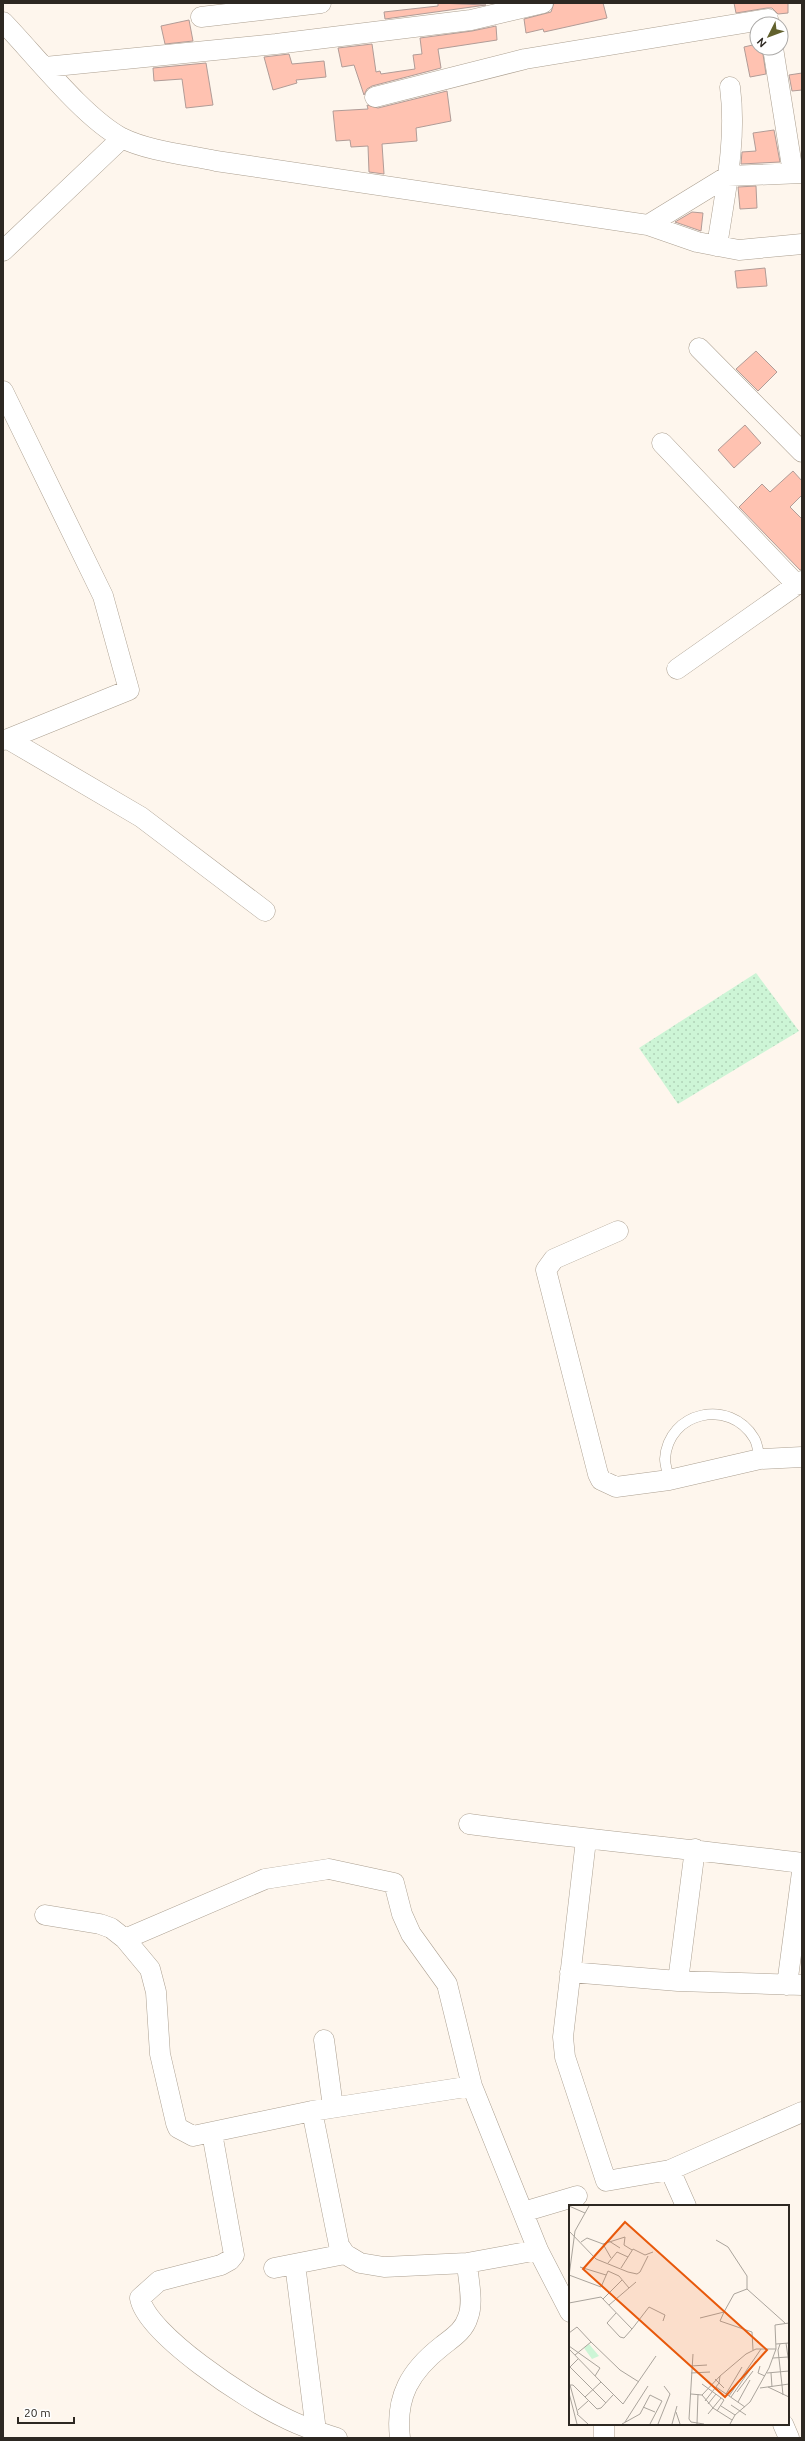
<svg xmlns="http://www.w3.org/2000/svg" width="805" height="2441" font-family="Ubuntu,sans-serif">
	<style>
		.grass { fill: url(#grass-dots) }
		.building { fill: #ffc2b1; stroke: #b19c97 }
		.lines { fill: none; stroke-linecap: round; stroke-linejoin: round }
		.service-casing { stroke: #aca091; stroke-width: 11 }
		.minor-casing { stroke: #aca091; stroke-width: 21 }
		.service { stroke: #fff; stroke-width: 10 }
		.minor { stroke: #fff; stroke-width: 20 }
		.inset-road { fill: none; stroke: #aaa49c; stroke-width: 1 }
		.view { fill: #e8590c; fill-opacity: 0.15; stroke: #e8590c; stroke-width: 2 }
		.inset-edge { fill: none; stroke: #2d2822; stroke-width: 2 }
	</style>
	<defs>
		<pattern id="grass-dots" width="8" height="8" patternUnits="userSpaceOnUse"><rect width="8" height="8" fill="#cdf5d6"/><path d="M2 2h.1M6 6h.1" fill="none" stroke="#b0d2b7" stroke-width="1.8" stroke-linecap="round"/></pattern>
	</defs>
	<rect width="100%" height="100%" fill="#fef6ed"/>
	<path class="grass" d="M756 973 799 1031 678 1104 639 1048Z"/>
	<path class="building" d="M438 3 486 5 385 19 384 12 438 6Z
		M554 3H603L607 18 544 32 543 29 526 33 524 19 551 12Z
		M734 3H788V13L778 14 772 8H767L736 13Z
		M189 20 193 41 165 44 161 26Z
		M496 26 497 40 438 49 441 68 372 86 367 89 364 95 354 65 342 67 338 48 372 44 376 72 380 71 381 74 415 69 413 55 422 54 420 38 472 31Z
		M757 44V48H762L766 74 750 77 744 47Z
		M289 54 292 64 324 61 326 77 296 80 297 83 273 90 264 57Z
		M206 63 213 105 186 108 182 79 154 81 153 68Z
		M802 73V90L792 91 789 75Z
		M447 91 451 121 416 128 417 141 382 144 384 174 369 172 368 146 351 147 350 140 336 141 333 111 368 109 367 105 378 108Z
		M774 130 780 162 741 164 742 152 756 151 753 133Z
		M756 186 757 208 740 209 738 187Z
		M692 212 703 213 701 231 675 222Z
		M765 268 767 286 737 288 735 271Z
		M756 351 777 372 758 391 736 369Z
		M745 425 761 443 734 468 718 450Z
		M793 471 802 481V495L790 507 802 519V570H800L739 507 762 484 770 492Z"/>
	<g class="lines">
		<defs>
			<path id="service" d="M669 1480C668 1473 665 1465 665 1459 668 1411 730 1398 754 1438 758 1444 758 1453 760 1459"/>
			<path id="minor" d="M201 17 321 3
				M3 22C35 55 83 117 122 138 148 151 188 155 216 161L648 225 728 176 802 173
				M773 48 793 173
				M45 67 276 44 471 20 543 3
				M375 97 525 59 768 19
				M648 225 697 242 739 250 802 244
				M717 246C725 193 737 140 730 87
				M3 251 122 138
				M699 348 802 452
				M3 391 103 596 129 690 8 739
				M662 443 797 585
				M677 669 802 581
				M3 740 8 739 141 817 265 911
				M618 1231 554 1259 546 1270 598 1474 601 1480 616 1487 669 1480 760 1459 802 1457
				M469 1824C580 1839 691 1849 802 1863
				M586 1840 563 2037 565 2057 606 2181 670 2170 802 2112
				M45 1915 100 1924 111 1928 125 1939 150 1969 156 1992 160 2054 176 2123 178 2128 193 2136 312 2111 472 2086
				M125 1939 265 1879 329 1869 394 1883 402 1914 411 1934 447 1984 472 2086 538 2250 570 2312
				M570 1972 678 1981 802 1985
				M678 1981 695 1849
				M787 1985 802 1872
				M324 2040 333 2107
				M312 2111 339 2245 345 2254 360 2263 384 2267 467 2263 538 2250
				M212 2133 234 2255 230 2260 221 2265 159 2281 140 2298C146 2334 249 2401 283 2417 300 2426 318 2432 337 2438
				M670 2170 686 2206
				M523 2212 577 2196
				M295 2264 316 2431
				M274 2268 345 2254
				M783 2424 789 2438
				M400 2438C395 2397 410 2371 442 2346 452 2338 464 2331 468 2317 474 2302 468 2279 467 2263
				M604 2438V2424"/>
		</defs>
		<use href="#service" class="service-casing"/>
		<use href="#minor" class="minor-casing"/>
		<use href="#service" class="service"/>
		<use href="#minor" class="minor"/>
	</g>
	<g transform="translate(569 2205)">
		<rect width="220" height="220" fill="#fef6ed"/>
		<path d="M20 139 30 151 23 154 15 143Z" fill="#cdf5d6"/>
		<path class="inset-road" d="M0 1 16 8M0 26 27 54 59 67 68 69 71 67 79 51M147 35 159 42 178 71V84L216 118M40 36 51 43M12 37 18 33 34 39 42 53M34 39 56 32 55 40 63 45M39 58 48 47 59 52M11 62 37 70M52 63 64 44 76 50 84 47M0 70 32 82 39 66 50 71 60 83M0 71 6 26 20 1M34 94 53 75M0 98 32 92 63 124 80 102 96 110 94 116M40 100 67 77M155 107 151 116 183 127 184 145M47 108 38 118 51 132 55 133 63 124M131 113 155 107 165 89 178 84M0 128 8 122 22 137M217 138 220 159M207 139 220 138M0 141 31 163 26 171M0 144 32 177 16 192M124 149 120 214 122 217 135 219M6 150 22 137 51 165 70 177M204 153 219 152M9 154 1 162 37 198M122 161 138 160M191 161 189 168 196 171M122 168 141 167M198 168 220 166M202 168 203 182M146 174 155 183M32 177 54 199 87 151M133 179 155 195 148 206M147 182 176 202M199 182 220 192M191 183 213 180 209 145 211 139M168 187 184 166M0 188 8 219M122 189 133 190 151 171M157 189 173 162M133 190 144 203 163 215M214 190 213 180 220 179M160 191 192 144M162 192 187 156M136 196 150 178 151 171 177 149 187 144H207M169 197 181 175M139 199 147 189M162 200 177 210M152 201 166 210M74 202 86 207M9 205 19 196M107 207 111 219M8 209 19 219M9 209 1 180H4L28 204 32 203 44 190M139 209 152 193M56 217 79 181M53 219 71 209 81 190 93 196 81 219M89 219 101 189 95 181M103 219 108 201M128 219 129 189M161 219 166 210 181 197 200 163 207 144 206 120 220 118"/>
		<path class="view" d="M56 17 198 145 156 192 14 64Z"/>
		<rect width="220" height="220" class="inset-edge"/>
	</g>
	<rect width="805" height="2441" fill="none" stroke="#2d2822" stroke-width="8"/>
	<g transform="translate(769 36) rotate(228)"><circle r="19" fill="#ffffff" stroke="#aba9a7"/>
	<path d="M0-3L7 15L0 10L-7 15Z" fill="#62612d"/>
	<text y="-6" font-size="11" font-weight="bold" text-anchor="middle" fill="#2d2822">N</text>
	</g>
	<path d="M18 2417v6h56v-6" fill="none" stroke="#2d2822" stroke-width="2"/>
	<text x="24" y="2417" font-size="12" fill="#2d2822" stroke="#ffffff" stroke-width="3" paint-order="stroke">20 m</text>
</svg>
